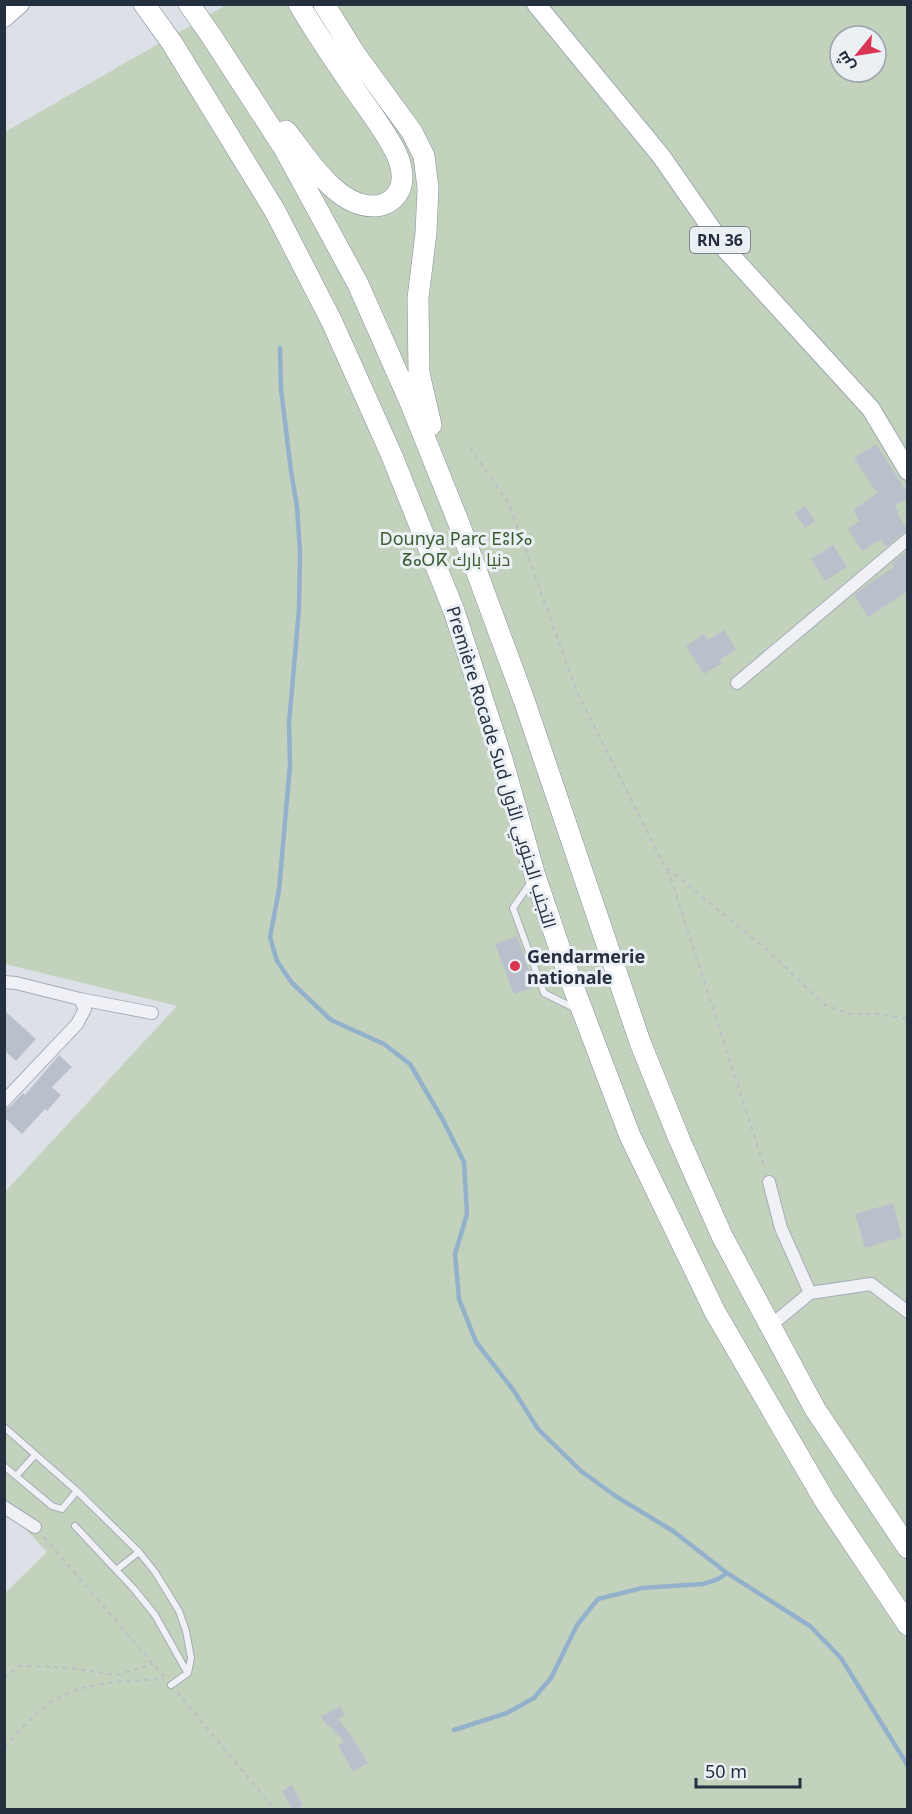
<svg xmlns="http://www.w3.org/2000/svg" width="912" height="1814" font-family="'Noto Sans',Cairo,'Noto Sans Tifinagh',sans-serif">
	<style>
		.green { fill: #c3d2bc; fill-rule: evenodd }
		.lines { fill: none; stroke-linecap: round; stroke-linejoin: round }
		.stream { stroke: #93b1cb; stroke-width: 4.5 }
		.building { fill: #b9c0cb }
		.lane-casing { stroke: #a5acb5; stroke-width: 8 }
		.street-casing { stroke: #a5acb5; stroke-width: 14 }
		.primary-casing { stroke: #9aa6b4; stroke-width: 20 }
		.highway-casing { stroke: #828f9f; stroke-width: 22 }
		.path { stroke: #babfc6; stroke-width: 2; stroke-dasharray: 4.5 4.5; stroke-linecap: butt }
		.lane { stroke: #eff1f6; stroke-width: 6 }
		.street { stroke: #eff1f6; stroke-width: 12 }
		.primary { stroke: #fff; stroke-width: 18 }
		.highway { stroke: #fff; stroke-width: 21 }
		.poi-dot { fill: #d93454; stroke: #ebf0f5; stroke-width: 2 }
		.labels { text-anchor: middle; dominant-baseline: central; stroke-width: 6; stroke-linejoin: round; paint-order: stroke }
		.shield { fill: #ebf0f5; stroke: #606976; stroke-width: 1.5 }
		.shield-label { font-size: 16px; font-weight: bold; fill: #242f3f }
		.park-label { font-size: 18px; fill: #3b5c30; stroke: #ebf0f5 }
		.street-label { font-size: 18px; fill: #242f3f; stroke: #ebf0f5 }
		.poi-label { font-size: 18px; font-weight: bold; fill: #242f3f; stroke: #ebf0f5; text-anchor: start }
	</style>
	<rect width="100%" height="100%" fill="#dce1e7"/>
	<path class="green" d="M226 5H907V1809H5V1593L47 1552 5 1507 4 1193 177 1006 5 964V132ZM840 36H876V72H840Z"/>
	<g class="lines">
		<path class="stream" d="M280 348 281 389 291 471 297 507 300 552 299 609 289 723 290 765 279 890 270 937 277 961 292 983 331 1020 384 1044 410 1064 443 1120 464 1162 467 1214 455 1254 459 1299 476 1342 514 1391 538 1429 581 1471 617 1497 673 1531 727 1573 810 1626 841 1658 908 1766
			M454 1730 507 1713 534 1698 551 1678 577 1625 598 1599 642 1588 703 1584 718 1579 727 1573"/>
	</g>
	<path class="building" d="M876 444 908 494V498L895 506 899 512 897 513 908 531 903 533 886 547 881 539 862 551 848 529 860 521 853 510 877 493 854 458Z
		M805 506 815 521 805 528 795 513Z
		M833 545 847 567 825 581 811 559Z
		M908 550V591L868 617 854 595 867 585 894 567 892 563Z
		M724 630 736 649 720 660 722 663 704 674 686 646 704 634 708 640Z
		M517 936 535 987 514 994 495 944Z
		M4 1010 36 1039 16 1061 4 1050Z
		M59 1055 72 1067 52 1087 61 1095 47 1111 45 1109 22 1134 4 1117V1109L10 1107 23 1093 25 1095Z
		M893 1203 902 1237 865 1248 855 1214Z
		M340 1706 345 1715 338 1719 349 1732 368 1763 353 1772 338 1745 344 1742 329 1725 327 1726 321 1717Z
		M292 1785 303 1806 297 1809H292L282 1791Z"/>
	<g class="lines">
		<defs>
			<path id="lane" d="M531 882 513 908 544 993 576 1009
				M4 1427 77 1491 139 1552 155 1572 179 1611 186 1631 191 1658 188 1673 171 1685
				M4 1466 52 1506 62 1509 77 1491
				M16 1476 35 1455
				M75 1526 134 1589 155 1615 187 1672
				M116 1570 139 1552"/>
			<path id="street" d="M737 683 908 539
				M4 982 16 983 80 999 152 1013
				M4 1101 77 1024 85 1009 80 999
				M769 1182 781 1228 810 1293
				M770 1326 810 1293 871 1284 908 1312
				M4 1507 35 1527"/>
			<path id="primary" d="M536 4 661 156 727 251 871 409 908 471
				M4 18 20 4"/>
			<path id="highway" d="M144 4 172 43 275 211 332 322 392 456 454 611 502 759 535 876 568 973 630 1136 715 1312 825 1501 908 1625
				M189 4 212 37 284 148 358 284 411 404 458 521 524 700 640 1042 680 1141 722 1236 815 1409 908 1548
				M324 4 355 54 412 132 424 156 428 188 426 233 418 298 419 373 431 425
				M286 131C307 157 336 207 374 206 382 206 392 202 397 194 405 183 402 167 397 155 388 135 370 111 357 93 337 64 317 35 299 4"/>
		</defs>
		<use href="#lane" class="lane-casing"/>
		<use href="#street" class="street-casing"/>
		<use href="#primary" class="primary-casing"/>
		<use href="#highway" class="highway-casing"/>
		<path class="path" d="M470 447 509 504 577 692 671 879 765 1169
			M667 868 765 948 825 1005 849 1014H877L908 1019
			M44 1537 166 1679
			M4 1678 20 1666 62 1667 117 1675 153 1664
			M177 1692 275 1810
			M4 1747C19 1732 33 1714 51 1702 84 1681 125 1681 163 1679"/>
		<use href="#lane" class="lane"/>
		<use href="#street" class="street"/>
		<use href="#primary" class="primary"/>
		<use href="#highway" class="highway"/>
	</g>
	<circle class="poi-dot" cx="515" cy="966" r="6"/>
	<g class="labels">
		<rect class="shield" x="690" y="227" width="60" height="26" rx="4.5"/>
		<g class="shield-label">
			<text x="720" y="240">RN 36</text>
		</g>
		<g class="park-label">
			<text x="456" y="538">Dounya Parc ⴹⵓⵏⵢⴰ<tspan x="456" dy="21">ⵒⴰⵔⴽ دنيا بارك</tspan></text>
		</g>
		<g class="street-label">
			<text transform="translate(502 767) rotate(73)">Première Rocade Sud التجنب الجنوبي الأول</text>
		</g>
		<g class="poi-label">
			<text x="527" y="956">Gendarmerie<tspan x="527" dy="21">nationale</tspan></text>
		</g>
	</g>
	<rect width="912" height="1814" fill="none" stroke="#242f3f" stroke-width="12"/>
	<g transform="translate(858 54) rotate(240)"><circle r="28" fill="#ebf0f5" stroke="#9ba3ac" stroke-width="1.5"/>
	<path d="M0-4.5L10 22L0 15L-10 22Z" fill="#d93454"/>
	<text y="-9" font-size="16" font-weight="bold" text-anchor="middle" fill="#242f3f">ش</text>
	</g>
	<path d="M696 1778v9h104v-9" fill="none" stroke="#242f3f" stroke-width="3"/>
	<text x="705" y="1778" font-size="18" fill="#242f3f" stroke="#ebf0f5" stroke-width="4.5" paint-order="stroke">50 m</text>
</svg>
